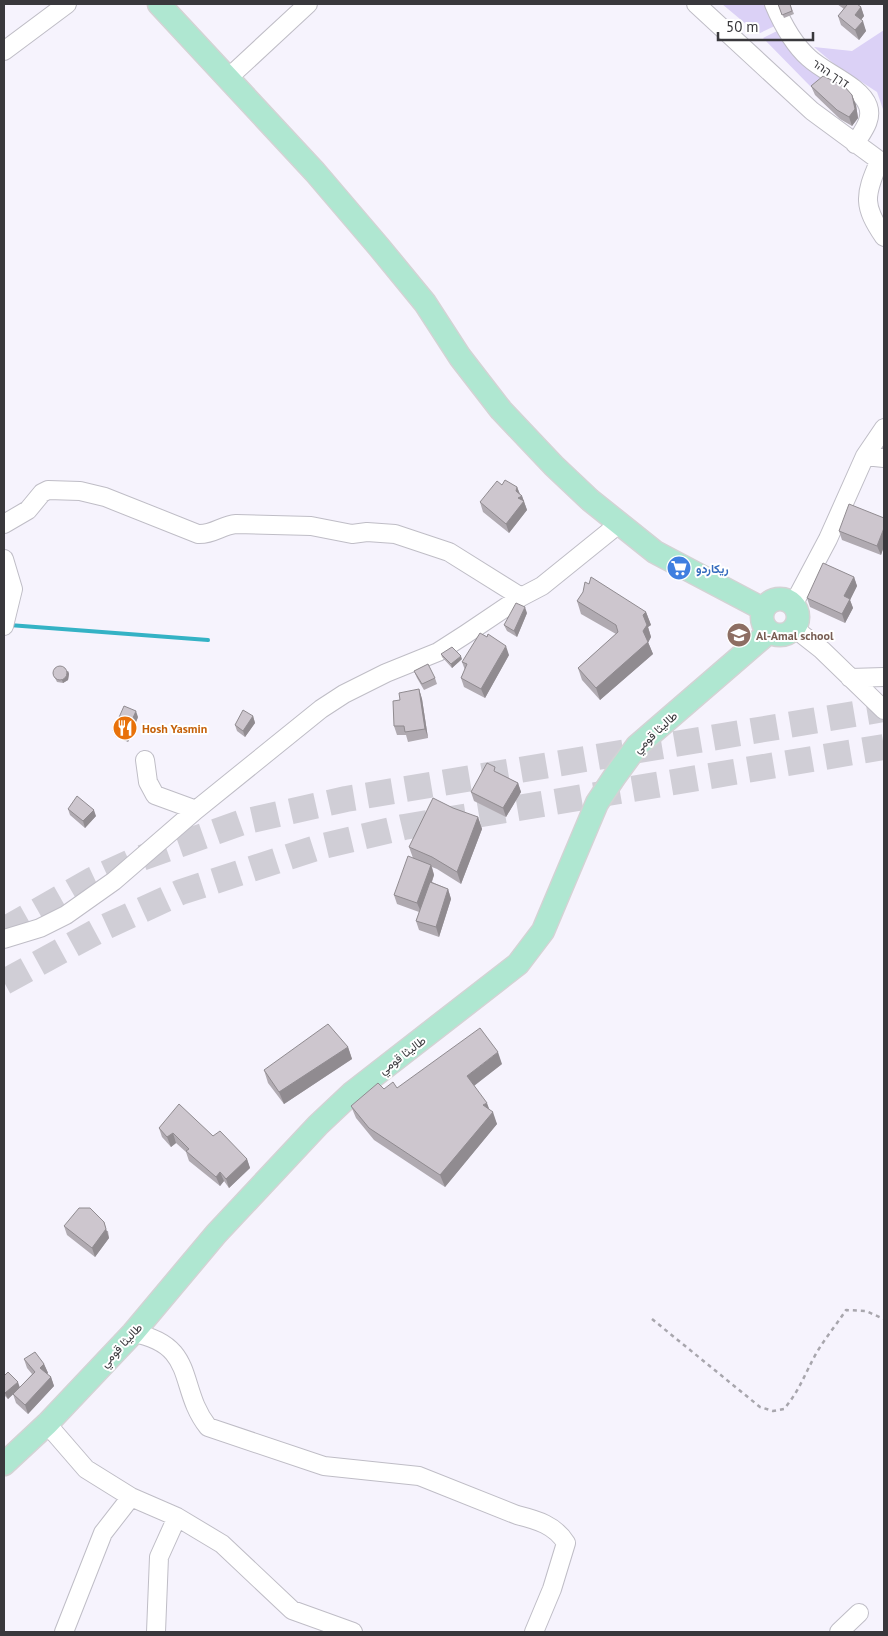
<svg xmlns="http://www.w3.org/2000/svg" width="888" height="1636" font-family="'PT Sans',Vazirmatn,Heebo,sans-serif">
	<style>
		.green { fill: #dbd1f6 }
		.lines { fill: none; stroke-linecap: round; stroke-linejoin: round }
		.stream { stroke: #34b2c5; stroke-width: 4 }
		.highway-tunnel { stroke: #d0ced6; stroke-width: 26; stroke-dasharray: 26 13; stroke-linecap: butt }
		.minor-casing { stroke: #bfbdc6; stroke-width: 20 }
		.major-casing { stroke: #d3d3d4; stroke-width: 25 }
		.path { stroke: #a8a6ad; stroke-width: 2.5; stroke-dasharray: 4 4; stroke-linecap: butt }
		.minor { stroke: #fff; stroke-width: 18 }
		.major { stroke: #afe7d1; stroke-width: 22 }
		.wall { fill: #b0aab1 }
		.shaded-wall { fill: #908b90 }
		.building { fill: #cdc6ce; stroke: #908b90 }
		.labels { text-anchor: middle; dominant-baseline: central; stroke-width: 4; stroke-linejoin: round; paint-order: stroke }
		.street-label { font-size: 12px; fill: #39383c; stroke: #fff }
		.shop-label { font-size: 12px; font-weight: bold; fill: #366cbe; stroke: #fff; text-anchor: start }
		.education-label { font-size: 12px; font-weight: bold; fill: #785e54; stroke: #fff; text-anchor: start }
		.food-label { font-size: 12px; font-weight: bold; fill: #c56008; stroke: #fff; text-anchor: start }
	</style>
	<rect width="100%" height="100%" fill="#f6f3fd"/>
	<path class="green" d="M722 4H771L779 24 758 34Z
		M781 29 822 76 811 87 763 38Z
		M884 30V112L877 92 834 64 814 47 852 51Z"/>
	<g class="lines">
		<path class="stream" d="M9 625 208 640"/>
		<path class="highway-tunnel" d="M4 930 92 880 133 861 243 822 346 799 884 709
			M4 982 105 927 181 892 319 847 404 827 884 747"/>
		<defs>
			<path id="minor" d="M696 4 812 111 884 164
				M774 4C782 23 793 44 809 58 825 73 861 86 868 106 873 120 862 132 855 144
				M4 51 67 4
				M227 79 308 4
				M879 162C864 196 863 206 884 237
				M865 456 884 458
				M4 524 28 510 42 493 48 490 80 491 105 497 198 534C213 535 222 525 236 524L311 526 352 534 367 532 395 534 449 552 521 597
				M4 559 13 589 4 626
				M793 605 828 539 865 456 884 428
				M794 628 822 650 884 710
				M850 678 884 677
				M145 760 148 782 155 795 196 810
				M4 939 40 928 66 915 114 881 196 810 321 709 344 694 386 673 438 652 466 634 521 597 542 586 620 523
				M133 1333C198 1345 177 1388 208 1427L324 1466 419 1476 517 1515C537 1520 555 1525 566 1543L552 1589 534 1632
				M47 1424 86 1469 131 1497 177 1517 222 1544 292 1610 353 1632
				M64 1632 103 1533 131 1497
				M156 1632 159 1557 177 1517
				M839 1632 859 1613"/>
			<path id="major" d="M159 4 315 172 379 247 425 303 460 357 501 410 554 466 590 500 655 552 763 609
				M762 617a18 18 0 1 1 36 0a18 18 0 1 1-36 0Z
				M4 1464 47 1424 133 1333 216 1234 318 1125 352 1093 518 964 543 931 597 803 615 776 637 746 769 632"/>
		</defs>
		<use href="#minor" class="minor-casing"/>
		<use href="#major" class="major-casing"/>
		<path class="path" d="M652 1319 760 1407 773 1411 784 1409C800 1390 805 1373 817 1352 826 1337 837 1324 846 1310L866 1311 884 1319"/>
		<use href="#minor" class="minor"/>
		<use href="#major" class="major"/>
	</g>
	<path class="wall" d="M778 4H790L794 14 784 18Z
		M837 4H857L861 7 864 16 861 20 866 31 859 40 841 25 838 16 844 9Z
		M811 86 852 95 856 105 858 118 852 126 840 119 815 95Z
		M502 485 517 487 520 494 522 496 527 510 509 533 483 512 480 502Z
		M884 518V546L881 555 842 540 839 531Z
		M854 577 857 586 850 600 853 608 845 623 810 607 807 598Z
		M577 601 646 612 651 625 648 627 651 637 648 642 653 654 600 700 582 680 578 668 616 634 581 614Z
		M527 613 517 637 507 631 504 625Z
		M441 654 462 659 452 668 442 657Z
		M509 655 485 698 464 687 461 678 465 670 462 662Z
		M68 671 69 674 68 680 63 683 57 682 53 674Z
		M414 671 435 678 437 684 424 690 417 678Z
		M419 689 422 699 428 738 408 742 406 735H397L394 726 400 700Z
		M253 716 255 723 245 737 237 731 235 725Z
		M138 717 128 742 116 737 113 731Z
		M497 772 518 783 521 792 506 817 474 801 471 792Z
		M68 809 96 816 85 828 70 815Z
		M478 817 482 829 461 884 437 869 432 867 434 875 432 882 448 889 451 899 439 937 419 930 416 921 419 912 397 904 394 895 413 858 409 847Z
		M348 1047 352 1059 284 1104 268 1083 264 1070Z
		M502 1064 474 1086 490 1110 497 1124 445 1187 374 1140 356 1118 351 1106 397 1088Z
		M159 1128 213 1136 247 1159 250 1168 229 1188 224 1181 220 1186 189 1161 186 1152 176 1143 171 1147 162 1137Z
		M64 1226 108 1231 109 1238 95 1257 67 1235Z
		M24 1359 44 1364 48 1373 47 1374 51 1377 54 1386 28 1414 16 1403 13 1394 8 1399 4 1395V1376L20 1387 32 1374 27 1368Z"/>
	<path class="shaded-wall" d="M861 7 864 16 858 24 855 15Z
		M863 21 866 31 859 40 855 30Z
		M852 95 856 105 858 118 852 126 849 117Z
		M517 487 521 497 522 496 527 510 509 533 506 524Z
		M884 528V546L881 555 877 546Z
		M854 577 857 586 850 600 853 608 845 623 842 614 844 596Z
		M525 607 527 613 517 637 514 631Z
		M646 612 651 625 648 627 651 637 648 643V642L653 654 600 700 596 688 643 631V615Z
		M506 646 509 655 485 698 481 689Z
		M461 656 462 659 452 668 451 664Z
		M68 671 69 674 68 680 63 683 62 680Z
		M419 689 422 699 428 738 425 729Z
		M136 711 138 717 128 742 125 736Z
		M253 716 255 723 245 737 243 731Z
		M518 783 521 792 506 817 503 808Z
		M94 810 96 816 85 828 83 821Z
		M478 817 482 829 461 884 457 872Z
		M431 865 434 875 421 912 417 903Z
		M448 889 451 899 439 937 436 927Z
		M348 1047 352 1059 284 1104 279 1092Z
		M498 1052 502 1064 471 1088 467 1076Z
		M487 1103 491 1114 493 1112 497 1124 445 1187 440 1175 483 1105Z
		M173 1133 176 1143 171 1147 167 1137Z
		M247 1159 250 1168 229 1188 226 1179Z
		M220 1172 224 1181 220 1186 216 1177Z
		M104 1222 109 1238 95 1257 92 1248Z
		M44 1364 48 1373 44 1377 40 1368Z
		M51 1377 54 1386 28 1414 25 1405Z
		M18 1382 20 1388 8 1399 5 1393Z"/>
	<path class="building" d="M778 4H790L792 11 782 15Z
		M845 4H857L861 7 855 15 863 21 855 30 838 16 847 5Z
		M823 76 844 86 852 95 855 109 849 117 837 110 811 86Z
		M505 480 517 487 516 491 522 496 518 498 524 501 506 524 480 502 497 481 502 485Z
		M849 504 884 518V528L877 546 839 531Z
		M823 563 854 577 844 596 850 599 842 614 807 598Z
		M591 577 646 612 643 615 647 625 643 631 648 642 596 688 578 668 618 632 616 625 577 601 583 592 585 582 589 584Z
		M516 603 525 607 514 631 504 625Z
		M480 633 487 637 488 634 506 646 481 689 461 678 467 664 462 662Z
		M452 647 461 656 451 664 441 654Z
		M428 664 435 678 422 684 414 671Z
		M53 673a7 7 0 1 1 14 0a7 7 0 1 1-14 0Z
		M419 689 425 729 405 732 404 726H394L393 701 400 700 399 693Z
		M124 706 136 711 125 736 113 731Z
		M243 710 253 716 243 731 235 725Z
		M487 763 495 767 494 771 518 783 503 808 471 792Z
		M77 796 94 810 83 821 68 809Z
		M433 798 453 808 478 817 457 872 432 857 409 847Z
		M408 856 431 865 417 903 394 895Z
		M430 882 448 889 436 927 416 921Z
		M328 1024 348 1047 279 1092 264 1070Z
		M480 1028 498 1052 467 1076 487 1103 483 1105 493 1112 440 1175 369 1128 351 1106 378 1083 384 1089 393 1082 397 1088Z
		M179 1104 213 1136 220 1131 247 1159 226 1179 220 1172 216 1177 186 1151 189 1149 173 1133 167 1137 159 1128Z
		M79 1208H90L104 1222 106 1229 92 1248 64 1226Z
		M35 1352 44 1364 40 1368 51 1377 25 1405 13 1394 35 1372 24 1359Z
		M8 1372 18 1382 5 1393 4 1391V1376Z"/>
	<defs>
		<symbol id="supermarket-disc" viewBox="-11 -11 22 22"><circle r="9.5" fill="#3f7fe0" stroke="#fff"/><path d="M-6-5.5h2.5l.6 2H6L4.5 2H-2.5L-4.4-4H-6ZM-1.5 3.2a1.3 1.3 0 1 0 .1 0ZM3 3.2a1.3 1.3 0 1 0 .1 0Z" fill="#fff"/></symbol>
		<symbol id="school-disc" viewBox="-11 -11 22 22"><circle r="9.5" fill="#8d6e63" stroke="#fff"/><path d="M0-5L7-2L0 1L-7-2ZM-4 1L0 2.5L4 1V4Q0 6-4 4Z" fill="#fff"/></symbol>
		<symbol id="restaurant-disc" viewBox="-11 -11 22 22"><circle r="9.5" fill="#e8710a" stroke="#fff"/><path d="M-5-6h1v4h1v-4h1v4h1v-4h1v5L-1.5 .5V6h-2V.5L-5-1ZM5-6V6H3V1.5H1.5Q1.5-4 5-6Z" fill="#fff"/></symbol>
	</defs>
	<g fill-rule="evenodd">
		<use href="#supermarket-disc" x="665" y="554" width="28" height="28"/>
		<use href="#school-disc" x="725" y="621" width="28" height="28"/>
		<use href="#restaurant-disc" x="111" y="714" width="28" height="28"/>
	</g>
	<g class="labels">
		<g class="street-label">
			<text transform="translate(831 73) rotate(34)">דרך ההר</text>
			<text transform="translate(655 732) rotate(-43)">طاليثا قومي</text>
			<text transform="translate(402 1055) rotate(-37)">طاليثا قومي</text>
			<text transform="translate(121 1345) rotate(-47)">طاليثا قومي</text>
		</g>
		<g class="shop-label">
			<text x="696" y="568">ريكاردو</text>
		</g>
		<g class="education-label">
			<text x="756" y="635">Al-Amal school</text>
		</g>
		<g class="food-label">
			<text x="142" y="728">Hosh Yasmin</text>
		</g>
	</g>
	<rect width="888" height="1636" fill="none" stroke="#39383c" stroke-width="10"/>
	<path d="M718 32v8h95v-8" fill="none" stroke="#39383c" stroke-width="2.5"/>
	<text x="726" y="32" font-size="15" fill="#39383c" stroke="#ffffff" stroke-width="4" paint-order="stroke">50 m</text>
</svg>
